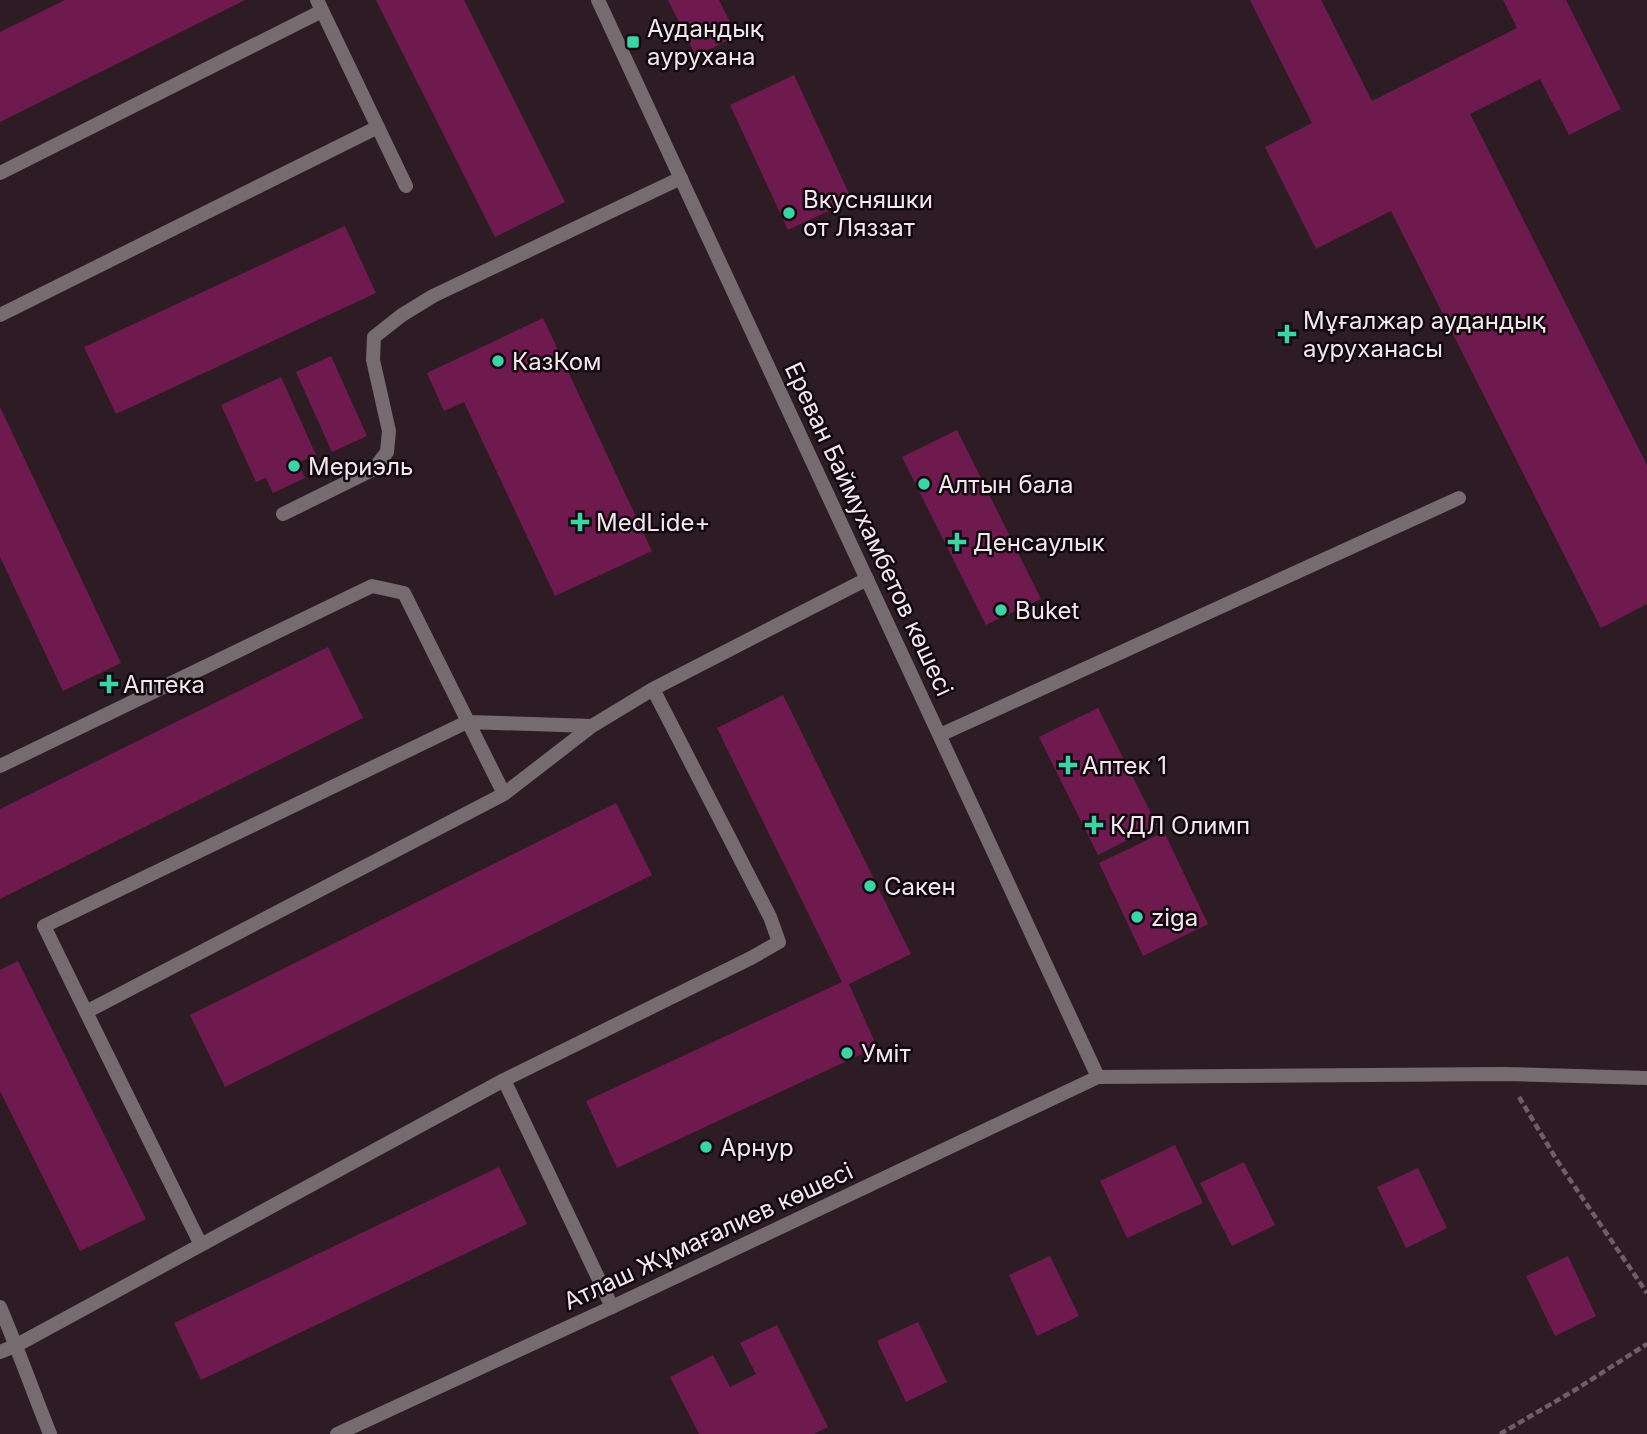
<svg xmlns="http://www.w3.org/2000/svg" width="1647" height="1434" font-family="Inter,sans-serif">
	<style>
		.building { fill: #6e1a4e }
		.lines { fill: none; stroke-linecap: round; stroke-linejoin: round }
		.path { stroke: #6e5e66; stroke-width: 4.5; stroke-dasharray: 7 3.5; stroke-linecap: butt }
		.service { stroke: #766c70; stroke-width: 14 }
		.minor { stroke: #766c70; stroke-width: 14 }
		.poi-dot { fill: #3bd4a4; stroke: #11090d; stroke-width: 2.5 }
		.labels { text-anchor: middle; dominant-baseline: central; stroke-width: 5; stroke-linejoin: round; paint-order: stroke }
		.poi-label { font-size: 24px; fill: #f3e7ed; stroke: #11090d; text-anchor: start }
		.street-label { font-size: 24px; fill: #f3e7ed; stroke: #11090d }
	</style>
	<rect width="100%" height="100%" fill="#2e1c25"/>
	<path class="building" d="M65 0H245L0 122V32Z
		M376 0H464L565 202 495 237Z
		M668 0H719L737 36 696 56Z
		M1250 0H1321L1372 101 1517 28 1503 0H1566L1621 109 1569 135 1540 79 1470 114 1647 465V604L1601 628 1391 211 1316 249 1265 147 1312 123Z
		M794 75 852 200 788 230 730 105Z
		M345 226 376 293 116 414 84 347Z
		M543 318 652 551 555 596 464 402 444 411 427 373Z
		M331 356 367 436 332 452 296 372Z
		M281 377 316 455 298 463 305 478 273 493 266 478 256 482 221 405Z
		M0 407 121 663 63 691 0 557Z
		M957 430 1041 599 986 625 902 457Z
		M328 647 363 718 0 899V809Z
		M783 695 911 954 849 984 877 1047 617 1168 586 1101 842 982 717 728Z
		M1098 708 1157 825 1098 855 1039 737Z
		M616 803 652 875 225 1087 190 1015Z
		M1164 832 1208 924 1143 956 1099 863Z
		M18 961 146 1219 80 1251 0 1091V970Z
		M1175 1145 1203 1203 1127 1238 1100 1181Z
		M1244 1162 1275 1225 1232 1246 1200 1183Z
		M499 1167 527 1224 201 1380 174 1323Z
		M1418 1168 1447 1228 1406 1248 1377 1187Z
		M1050 1256 1079 1316 1037 1336 1009 1275Z
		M1568 1256 1596 1316 1555 1336 1526 1276Z
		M918 1322 947 1382 906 1402 877 1341Z
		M777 1325 828 1427 814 1434H699L670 1377 713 1355 730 1387 756 1374 740 1343Z"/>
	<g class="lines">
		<path class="path" d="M1519 1097 1558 1162 1647 1293
			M1500 1434 1575 1390 1647 1344"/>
		<path class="service" d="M317 0 406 186
			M0 173 322 11
			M0 315 378 127
			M283 514 374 469 387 452 389 431 373 360 374 337 402 315 433 296 681 178
			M940 735 1459 498
			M0 766 372 586 404 593 504 794
			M86 1012 44 926 467 722 592 726
			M504 1080 751 958 779 942 770 917 653 689
			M201 1245 86 1012 504 794 592 726 653 689 867 579
			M0 1307C18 1349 33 1392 50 1434
			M0 1352 17 1345 504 1080 612 1307"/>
		<path class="minor" d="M598 0 1098 1077
			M337 1434 612 1307 1098 1077 1504 1074 1647 1078"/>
	</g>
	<g class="poi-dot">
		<rect x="626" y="35" width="14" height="14" rx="3.5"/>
		<circle cx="789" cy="213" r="7"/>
		<path d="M1283.5 323.5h7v7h7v7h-7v7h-7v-7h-7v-7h7z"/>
		<circle cx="498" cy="361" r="7"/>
		<circle cx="294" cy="466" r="7"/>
		<circle cx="924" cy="484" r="7"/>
		<path d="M576.5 511.5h7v7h7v7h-7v7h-7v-7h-7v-7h7z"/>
		<path d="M953.5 531.5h7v7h7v7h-7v7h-7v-7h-7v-7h7z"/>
		<circle cx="1001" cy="610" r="7"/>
		<path d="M105.5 673.5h7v7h7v7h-7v7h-7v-7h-7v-7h7z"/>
		<path d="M1064.5 754.5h7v7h7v7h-7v7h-7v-7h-7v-7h7z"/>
		<path d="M1090.5 814.5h7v7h7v7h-7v7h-7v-7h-7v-7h7z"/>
		<circle cx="870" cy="886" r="7"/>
		<circle cx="1137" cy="917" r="7"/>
		<circle cx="847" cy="1053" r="7"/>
		<circle cx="706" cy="1147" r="7"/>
	</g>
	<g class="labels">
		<g class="poi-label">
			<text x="647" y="28">Аудандық<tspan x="647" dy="28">аурухана</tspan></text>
			<text x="803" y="199">Вкусняшки<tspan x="803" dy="28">от Ляззат</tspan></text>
			<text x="1303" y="320">Мұғалжар аудандық<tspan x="1303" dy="28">ауруханасы</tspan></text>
			<text x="512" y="361">КазКом</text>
			<text x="308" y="466">Мериэль</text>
			<text x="938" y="484">Алтын бала</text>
			<text x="596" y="522">MedLide+</text>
			<text x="973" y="542">Денсаулык</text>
			<text x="1015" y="610">Buket</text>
			<text x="123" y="684">Аптека</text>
			<text x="1082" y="765">Аптек 1</text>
			<text x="1110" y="825">КДЛ Олимп</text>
			<text x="884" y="886">Сакен</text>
			<text x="1151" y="917">ziga</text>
			<text x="861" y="1053">Умiт</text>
			<text x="720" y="1147">Арнур</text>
		</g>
		<g class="street-label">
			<text transform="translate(869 529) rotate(65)">Ереван Баймухамбетов көшесі</text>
			<text transform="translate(708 1236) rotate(-25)">Атлаш Жұмағалиев көшесі</text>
		</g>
	</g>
</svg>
